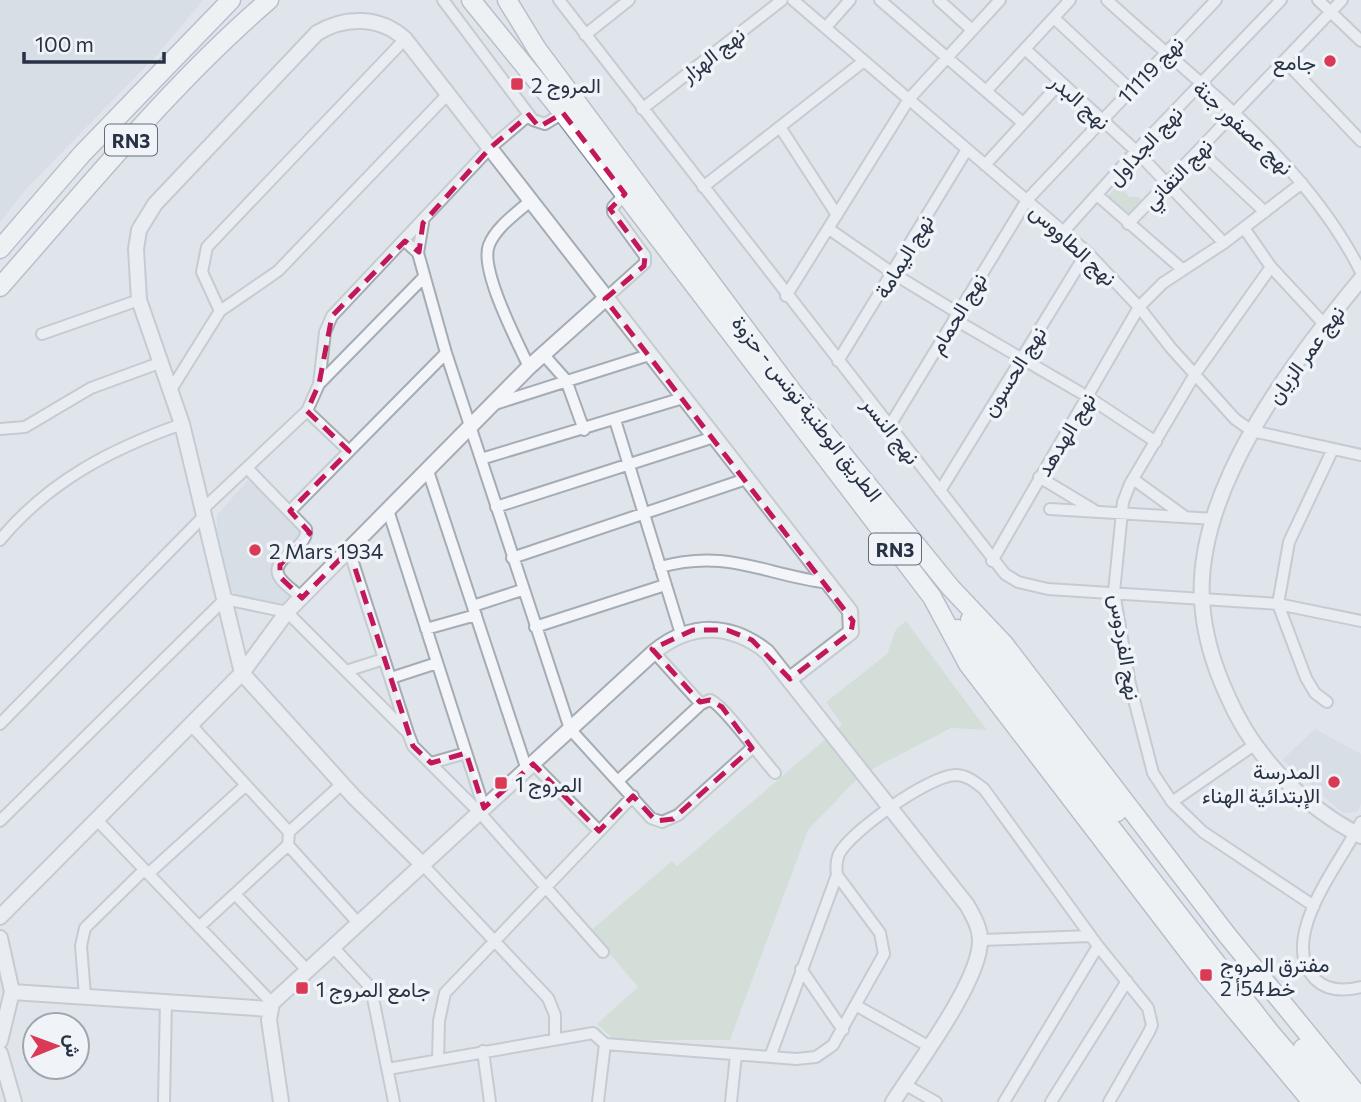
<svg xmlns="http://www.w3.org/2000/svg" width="1361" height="1102" font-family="Commissioner,Vazirmatn,sans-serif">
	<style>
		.built { fill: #ced4dd }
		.green { fill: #c6d5c1 }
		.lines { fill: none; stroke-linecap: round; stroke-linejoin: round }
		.minor-casing { stroke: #a5acb6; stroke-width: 14 }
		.tertiary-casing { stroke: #a5acb6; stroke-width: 18 }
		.trunk-casing { stroke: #8692a3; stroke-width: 21 }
		.minor { stroke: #f4f5f8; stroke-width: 10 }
		.tertiary { stroke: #f4f5f8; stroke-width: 14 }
		.trunk { stroke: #fff; stroke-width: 18 }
		.marked { fill: none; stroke: #c2185b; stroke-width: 5; stroke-dasharray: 14 9; stroke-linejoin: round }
		.poi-dot { fill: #db3a56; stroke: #f0f4f8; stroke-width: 2.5 }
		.labels { text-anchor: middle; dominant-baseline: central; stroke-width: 7; stroke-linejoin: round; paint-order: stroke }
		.shield { fill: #f0f4f8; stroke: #636c7a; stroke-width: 2 }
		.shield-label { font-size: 19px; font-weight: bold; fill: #273244 }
		.street-label { font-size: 21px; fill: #273244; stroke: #f0f4f8 }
		.poi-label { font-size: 21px; fill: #273244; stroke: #f0f4f8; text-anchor: start }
	</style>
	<rect width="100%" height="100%" fill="#e0e5eb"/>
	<path class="built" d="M0 0H203L158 54 26 189 0 222Z
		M251 477 303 530V536L276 565 298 597 287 607 239 597 230 589 217 529V515Z
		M1315 729 1361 754V804L1357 812 1343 813 1282 760Z"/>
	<path class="green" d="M1120 183 1129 197H1139L1143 202 1128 219 1106 198Z
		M906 621 987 730 951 728 876 767 856 780 808 830 730 1040H614L597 1024 638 987 590 931 672 861 677 866 842 725 826 702 887 654 896 629Z"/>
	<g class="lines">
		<defs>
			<path id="minor" d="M443 0 533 120 545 124 563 113
				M559 0 1005 574 1018 582 1048 589 1278 604 1361 621
				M793 0 1087 252 1139 307 1171 348 1235 419 1252 431 1361 455
				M880 0 1023 123
				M939 0 972 30
				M1107 0C1197 83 1305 160 1361 272
				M1318 0 1361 41
				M1054 18 1131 90
				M826 27 850 0
				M585 35 629 0
				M1025 49 1136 151 1224 243
				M1285 61 1361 141
				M986 91 1070 0
				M642 109 782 0
				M780 127 837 215
				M1199 150 1265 212
				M985 165 1060 83
				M703 187 864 61
				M1097 195 1182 269
				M1128 224 1342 0
				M1244 228 1271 267 1324 324
				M829 229 894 274 958 313
				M1064 231 1136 151 1281 0
				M405 241 418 253 446 353 570 729 651 818 662 822 678 815 752 748
				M418 253 423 223
				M1271 267 1195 374 1130 484 1123 502 1114 592 1130 684 1153 773 1172 802 1203 832 1314 906
				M786 296 909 99 1000 0
				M605 299 645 263V256L613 212V207L625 194
				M220 311 202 272 207 247 405 39
				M954 319 1088 397 1156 442
				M42 334 139 300
				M543 354 566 380 584 430
				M838 361 966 151
				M529 367C518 343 479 269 489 245 496 227 517 213 530 201
				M319 384 325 332 332 316 490 148 529 115
				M172 388 220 311 278 271 447 95
				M495 404 649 355
				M307 411 349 451
				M615 420 681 634
				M889 427 1027 200 1216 0
				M0 429 25 427 91 388 162 362
				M481 459 683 398
				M247 468 306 529C309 548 273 556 278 574 281 583 296 592 302 598
				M428 471 527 770
				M1039 477 1094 510
				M1133 479 1184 516
				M940 491 1087 252
				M496 507 714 437
				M1050 509 1215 519
				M202 510 307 411 319 384 424 277
				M388 510 484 808
				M290 511 446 353
				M0 540C49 481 111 449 182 424
				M349 550 407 730
				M512 558 746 479
				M992 561 1139 307 1163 283 1224 243 1302 183
				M660 567C728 548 764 575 829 583
				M473 606 522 590
				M535 627 665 585
				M426 629 476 615
				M654 652 701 704
				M346 671 384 659
				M391 678 437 663
				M1327 702 1315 693 1306 678 1278 604 1289 542 1332 451
				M0 724 203 517
				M191 725 289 832
				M431 763 466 753
				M533 764 599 831
				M619 780 701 704 710 700C723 704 761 758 775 773
				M1172 802 1254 745
				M97 820 272 1003
				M0 821 225 599 287 612 408 733 413 746 480 813 603 952
				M1361 822C1342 861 1276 939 1315 979 1328 992 1345 991 1361 987
				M288 845 359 924
				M423 865 548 998 555 1015V1038
				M148 874 246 785
				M235 894 307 970
				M199 927 288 845 289 832 342 784
				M980 940 1091 936
				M333 947 371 988 394 1102
				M801 969 843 1030
				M85 995 81 946 85 928 144 870
				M857 1006 928 1046
				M605 1044 796 1059 816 1057 833 1045 884 954 880 933 837 875
				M483 1051 490 1102
				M770 1057 837 875C836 868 836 861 839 854 851 831 929 776 955 775 967 775 975 782 984 789L1098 946 1148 1008 1152 1025 1149 1032 1109 1102
				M438 1059 439 1021 445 993 633 796
				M388 1069 593 1033 605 1044 598 1102
				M904 1084 936 1102
				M164 1102 166 1001
				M731 1102 736 1055
				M1004 1102 1098 946
				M1051 1102 1127 981"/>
			<path id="tertiary" d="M1361 279C1293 361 1195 489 1202 601 1204 634 1214 667 1228 697 1254 757 1303 806 1361 836
				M423 865 354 797 242 673 182 424 139 300 136 249 139 230 155 204 317 33C345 16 380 16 405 39L850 611 851 632 790 679
				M0 917 242 673 287 612 529 367 605 299
				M0 938 12 992 0 1041
				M12 992 270 1009
				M0 1053 14 1102
				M281 1102 269 1020 272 1003 654 652C691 622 731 623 767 652L967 905C973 916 980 927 980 940 981 980 916 1066 893 1102"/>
			<path id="trunk" d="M471 0 563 113 932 597 968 664 1206 975 1312 1102
				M507 0 537 49 794 394 951 588 1004 644 1227 935 1361 1099
				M0 249 82 154 231 0
				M0 287C85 191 172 83 269 0
				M970 620 1117 812
				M957 629 1269 1031 1330 1102
				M1303 1048 1348 1102"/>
		</defs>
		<use href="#minor" class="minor-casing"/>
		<use href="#tertiary" class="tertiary-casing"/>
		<use href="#trunk" class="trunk-casing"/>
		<use href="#minor" class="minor"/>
		<use href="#tertiary" class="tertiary"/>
		<use href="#trunk" class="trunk"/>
	</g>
	<path d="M0 0H1361V1102H0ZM563 113 625 194 610 209 645 256 644 266 605 299 853 621 851 632 790 679 752 640 727 630H693L652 649 700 702 710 700 722 707 752 748 673 819 656 821 633 796 599 831 533 764 484 808 466 753 431 763 413 746 349 550 302 598 280 577V565L310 533 290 511 349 451 307 411 319 384 332 316 405 241 419 252 423 223 490 148 529 115 539 127Z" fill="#e0e5eb" fill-opacity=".55" fill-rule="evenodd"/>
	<path class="marked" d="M563 113 625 194 610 209 645 256 644 266 605 299 853 621 851 632 790 679 752 640 727 630H693L652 649 700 702 710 700 722 707 752 748 673 819 656 821 633 796 599 831 533 764 484 808 466 753 431 763 413 746 349 550 302 598 280 577V565L310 533 290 511 349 451 307 411 319 384 332 316 405 241 419 252 423 223 490 148 529 115 539 127Z"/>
	<g class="poi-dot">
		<circle cx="1330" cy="61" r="7"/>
		<rect x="510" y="77" width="14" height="14" rx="3.5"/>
		<circle cx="255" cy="550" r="7"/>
		<circle cx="1334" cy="782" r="7"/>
		<rect x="494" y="776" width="14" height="14" rx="3.5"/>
		<rect x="1199" y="968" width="14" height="14" rx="3.5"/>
		<rect x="295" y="981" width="14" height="14" rx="3.5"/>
	</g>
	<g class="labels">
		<g class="shield">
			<rect x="105" y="124.5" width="52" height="31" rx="5"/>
			<rect x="869" y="533.5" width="52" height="31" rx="5"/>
		</g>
		<g class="shield-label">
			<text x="131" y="140">RN3</text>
			<text x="895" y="549">RN3</text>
		</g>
		<g class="street-label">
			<text transform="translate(712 54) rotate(-38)">نهج الهزار</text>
			<text transform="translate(1150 69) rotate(-46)">نهج 11119</text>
			<text transform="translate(1081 101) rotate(42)">نهج البدر</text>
			<text transform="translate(1244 127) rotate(43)">نهج عصفور جنة</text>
			<text transform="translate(1144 145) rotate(-47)">نهج الجداول</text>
			<text transform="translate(1177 173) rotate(-46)">نهج التفاني</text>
			<text transform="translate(1074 244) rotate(43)">نهج الطاووس</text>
			<text transform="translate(903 256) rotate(-59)">نهج اليمامة</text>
			<text transform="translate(957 313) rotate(-59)">نهج الحمام</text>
			<text transform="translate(1305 354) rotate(-54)">نهج عمر الزيان</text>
			<text transform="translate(1013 371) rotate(-58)">نهج الحسون</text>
			<text transform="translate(808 408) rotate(52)">الطريق الوطنية تونس - حزوة</text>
			<text transform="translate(892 430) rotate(52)">نهج النسر</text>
			<text transform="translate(1065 434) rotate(-59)">نهج الهدهد</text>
			<text transform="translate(1126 647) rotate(81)">نهج الفردوس</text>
		</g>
		<g class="poi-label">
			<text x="1316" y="61" text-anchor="end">جامع</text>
			<text x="531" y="84">المروج 2</text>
			<text x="269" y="550">2 Mars 1934</text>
			<text x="1320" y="770" text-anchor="end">المدرسة<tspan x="1320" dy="24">الإبتدائية الهناء</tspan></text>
			<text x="515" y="783">المروج 1</text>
			<text x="1220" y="963">مفترق المروج<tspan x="1220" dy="24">2 خط54أ</tspan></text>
			<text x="316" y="988">جامع المروج 1</text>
		</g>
	</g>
	<g transform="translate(56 1046) rotate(89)"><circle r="33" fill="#f0f4f8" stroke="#a0a6b0" stroke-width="2"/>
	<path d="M0-5L12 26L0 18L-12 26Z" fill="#db3a56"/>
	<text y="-10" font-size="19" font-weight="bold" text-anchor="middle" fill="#273244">ش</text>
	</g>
	<path d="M24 52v10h140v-10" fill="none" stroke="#273244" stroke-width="3.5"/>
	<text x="35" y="52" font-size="21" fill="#273244" stroke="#f0f4f8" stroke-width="5" paint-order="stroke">100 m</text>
</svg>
